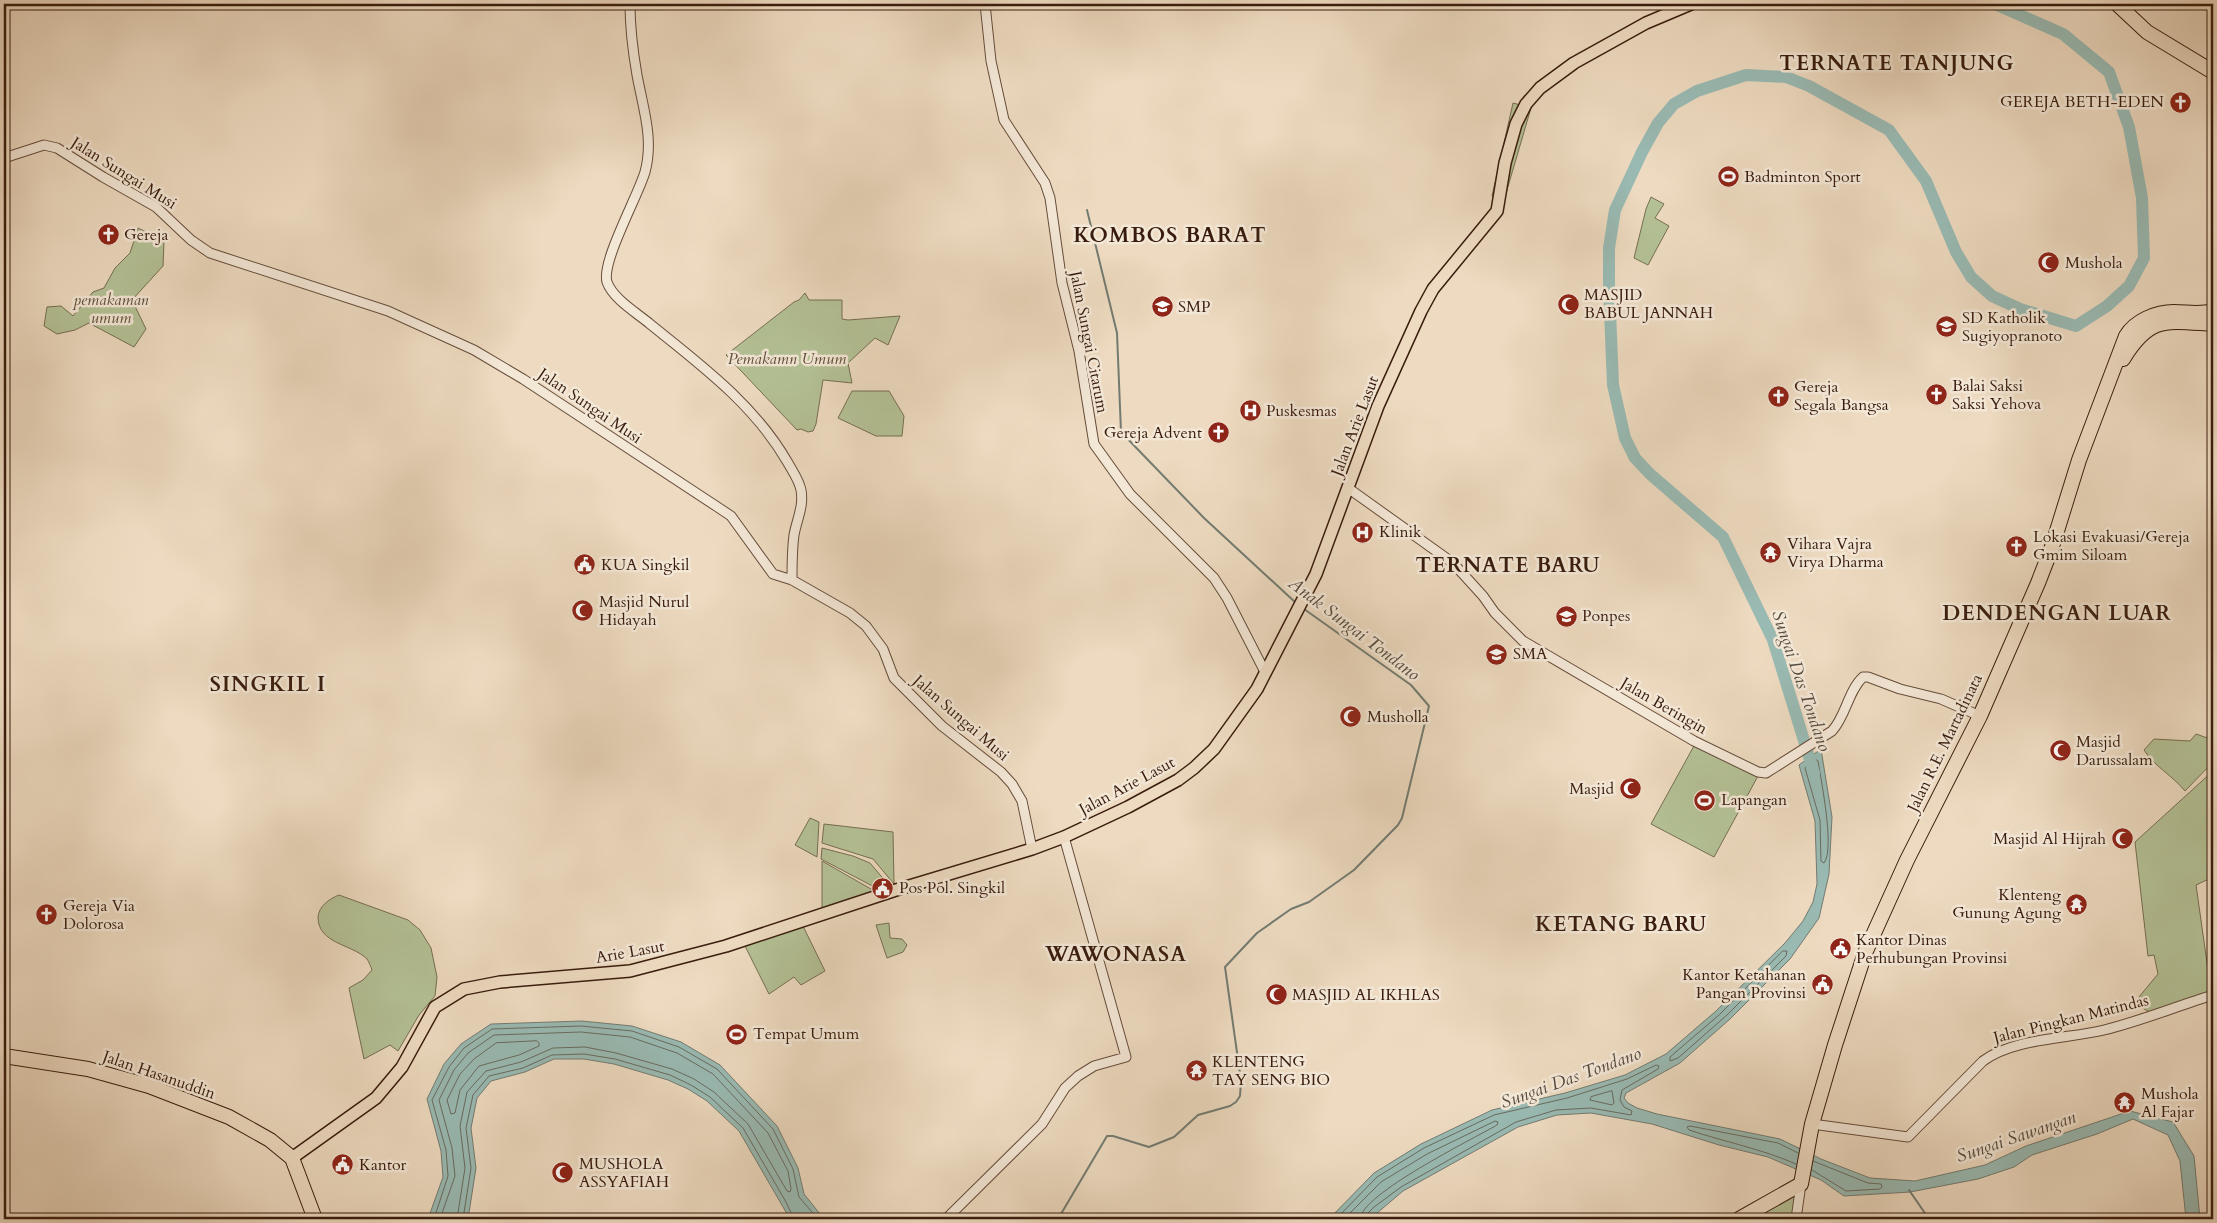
<svg xmlns="http://www.w3.org/2000/svg" width="2217" height="1223" font-family="Cardo,serif">
	<style>
		.green { fill: #b4c196; stroke: #766e52 }
		.water { fill: #99bab3; stroke: #737b71 }
		.lines { fill: none; stroke-linecap: round; stroke-linejoin: round }
		.shore { stroke: #696b60; stroke-width: 1 }
		.stream { stroke: #737b71; stroke-width: 2 }
		.river { stroke: #99bab3; stroke-width: 12 }
		.minor-casing { stroke: #664c3a; stroke-width: 11 }
		.major-casing { stroke: #391c0d; stroke-width: 14 }
		.highway-casing { stroke: #391c0d; stroke-width: 16 }
		.minor { stroke: #f3e7d6; stroke-width: 9 }
		.major { stroke: #eddac0; stroke-width: 11 }
		.highway { stroke: #eddac0; stroke-width: 14 }
		.labels { text-anchor: middle; dominant-baseline: central; stroke-width: 5; stroke-linejoin: round; paint-order: stroke }
		.poi-label { font-size: 16px; fill: #391c0d; stroke: #f3e7d6; text-anchor: start }
		.street-label { font-size: 16px; fill: #391c0d; stroke: #f3e7d6 }
		.park-label { font-size: 16px; font-style: italic; fill: #5e4e36; stroke: #f3e7d6 }
		.water-label { font-size: 18px; font-style: italic; fill: #564b3f; stroke: #f3e7d6 }
		.district-label { font-size: 21px; font-weight: bold; letter-spacing: 1px; fill: #391c0d; stroke: #f3e7d6 }
	</style>
	<rect width="100%" height="100%" fill="#eddac0"/>
	<filter id="stains"><feTurbulence type="fractalNoise" baseFrequency=".004" numOctaves="4"/><feColorMatrix values="0 0 0 0 .2 0 0 0 0 .09 0 0 0 0 .02 0 0 0 .5 -.17"/></filter>
	<radialGradient id="worn" r=".72"><stop offset=".6" stop-color="#630" stop-opacity="0"/><stop offset="1" stop-color="#630" stop-opacity=".3"/></radialGradient>
	<path class="green" d="M1513 103 1531 108 1502 207 1492 196Z
		M1651 197 1664 204 1655 218 1669 226 1648 265 1634 258 1646 209Z
		M138 228 164 241 163 266 132 300 146 329 134 347 89 323 75 330 57 334 44 326 47 307 61 306 73 316 93 292 104 288 115 268 130 253Z
		M805 293 809 300H842V319L848 320 900 316 888 345 875 338 848 363 852 383 823 380 816 424 813 431 808 432 801 429 797 430 726 355 794 302 799 300Z
		M852 391H889L904 416 902 436H876L838 418Z
		M2196 734 2213 740V762L2185 791C2173 776 2154 766 2144 750L2154 739 2190 741Z
		M1695 744 1758 776 1714 857 1651 824Z
		M2213 771V877L2196 885 2211 991 2153 1014 2134 1003 2158 974 2154 955 2148 956 2135 842Z
		M810 818 819 822 817 857 795 845Z
		M824 824 893 832 894 884 873 859 822 843Z
		M822 848 853 856 870 863 892 889 882 891 821 859Z
		M822 861 878 893 822 910Z
		M339 895 408 920 420 930 431 948 437 977 435 996 419 1015 398 1051 390 1045 364 1059 349 988 363 980 372 970C371 967 369 962 367 959 352 944 318 944 318 917 319 906 329 899 339 895Z
		M889 923 890 938 902 939 907 945 903 952 887 958 876 925Z
		M802 924 825 971 801 985 794 977 769 994 743 942Z
		M1799 1187 1794 1219H1763L1752 1213Z"/>
	<path class="water" d="M1821 749 1832 817 1829 874 1819 918 1790 959 1730 1019 1680 1063 1626 1093 1624 1098 1628 1103 1637 1108 1657 1114 1780 1139 1821 1159 1870 1178 1915 1181 1985 1165 2026 1146 2130 1111 2173 1122 2194 1156 2200 1219H2186L2180 1161 2168 1135 2133 1119 2097 1134 2032 1155 2014 1167 1978 1179 1910 1192 1844 1196 1821 1180 1768 1157 1719 1145 1652 1124 1591 1113 1557 1115 1518 1127 1403 1191 1370 1219H1329L1374 1173 1421 1144 1492 1110 1565 1093 1625 1075 1666 1054 1716 1011 1785 943 1803 921 1813 902 1817 884 1815 821 1799 765Z
		M582 1021 632 1026 681 1042 720 1065 777 1126 798 1168 804 1194 824 1219H790L739 1131 707 1101 688 1089 668 1080 614 1064 584 1059H554L525 1072 491 1081 477 1098 471 1128 476 1168 468 1219H428L443 1177 441 1151 427 1099 444 1064 461 1044 491 1024Z"/>
	<g class="lines">
		<path class="shore" d="M1815 759 1818 761C1821 780 1835 849 1824 863L1821 861 1820 820 1805 768Z
			M1783 951H1787L1786 956 1727 1015 1678 1058 1670 1061V1057L1719 1015Z
			M537 1041 539 1043V1046L519 1055 479 1066 460 1090 455 1113 451 1114 447 1100 460 1074 474 1059 496 1043Z
			M1612 1091 1614 1103 1612 1105 1590 1100 1591 1097Z
			M1796 1164C1762 1149 1725 1142 1689 1130L1687 1127 1690 1126 1778 1143 1798 1153
			M1812 1170 1846 1191 1880 1189 1882 1187 1881 1184 1868 1183 1813 1161
			M434 1219 448 1176 446 1150 432 1100 449 1067 464 1048 492 1029 581 1026 632 1031 679 1047 717 1069 773 1129 793 1169 799 1197 818 1219
			M440 1219 455 1176 452 1148 439 1100 454 1070 468 1053 494 1035 581 1032 630 1037 677 1053 713 1074 768 1133 788 1171 791 1189 790 1192 787 1191 748 1124 714 1092 694 1079 672 1069 616 1053 585 1047 553 1048 521 1062 486 1071 467 1092 460 1126 465 1168 457 1219
			M463 1219 471 1168 466 1128 473 1095 489 1076 523 1068 552 1055 584 1054 615 1059 670 1075 691 1085 710 1097 743 1128 786 1202 794 1219
			M1336 1219 1377 1177 1424 1148 1494 1115 1567 1098 1627 1079 1656 1065 1659 1066 1658 1069 1622 1090 1620 1100 1624 1107 1632 1111 1631 1115 1591 1108 1556 1110 1516 1122 1401 1187 1374 1207 1367 1214 1366 1219
			M1344 1219 1381 1182 1427 1154 1495 1121 1498 1122 1497 1125C1473 1139 1361 1194 1360 1219"/>
		<path class="stream" d="M1087 210 1117 333 1121 432 1204 518 1296 603
			M1909 1190 1929 1219
			M1058 1219 1107 1136H1113L1149 1147 1174 1137 1198 1115 1230 1106 1236 1102 1240 1096 1241 1081 1225 967 1257 933 1291 909 1309 902 1354 870 1398 825 1402 818 1429 706 1411 685 1304 609"/>
		<path class="river" d="M1814 773 1773 640 1723 537 1650 474 1635 458 1625 438 1613 385 1609 286V248L1615 210 1642 152 1658 123 1674 104 1697 91 1746 75 1786 77 1809 86 1889 130 1926 181 1956 252 1971 277 1992 296 2020 309 2076 326 2107 306 2129 286 2144 258 2142 198 2129 127 2109 72 2063 34 1995 4"/>
		<defs>
			<path id="minor" d="M630 4C630 28 633 52 637 75 643 108 654 139 645 172 638 196 601 262 607 282 613 299 637 313 650 324 701 365 755 405 788 463 793 472 799 480 801 490 804 506 797 519 794 535 792 550 792 565 792 580
				M985 4 991 61 1004 120 1045 183 1050 198 1062 283 1079 351 1094 444 1130 494 1214 578 1227 598 1265 672
				M4 158 44 145 57 148 103 177 156 207 191 240 210 253 388 311 474 350 523 379 716 506 731 516 773 574 792 580 850 613 866 626 883 649 894 678 942 726 1001 772 1012 784 1022 801 1032 849
				M1348 488 1453 563 1483 596 1495 613 1523 641 1694 741 1758 772 1766 773 1832 731C1846 716 1848 691 1863 677H1868L1900 689 1941 699 1980 716
				M1812 1124 1908 1137 1983 1061C2014 1038 2067 1039 2104 1030 2141 1021 2177 1006 2213 995
				M946 1219 1042 1124 1065 1088 1078 1076 1094 1066 1126 1057 1064 837
				M1796 1219 1801 1184"/>
			<path id="major" d="M292 1158 376 1098 402 1067 435 1007 464 989 500 982 630 971 726 946 896 890 1032 849 1064 837 1128 807 1178 780 1194 768 1214 749 1257 689 1316 574 1378 406 1421 311 1433 289 1497 211 1505 163 1516 124 1526 104 1540 88 1574 63 1646 23 1691 4"/>
			<path id="highway" d="M2117 4 2147 32 2213 72
				M2123 359C2150 315 2166 321 2213 324
				M4 1056 88 1069 149 1086 229 1117 270 1140 292 1158 315 1219
				M1739 1219 1801 1184 1812 1124 1835 1045 1865 953 1907 860 1980 716 2038 583 2052 547 2079 460 2126 336C2135 321 2156 312 2174 312 2187 312 2200 315 2213 311"/>
		</defs>
		<use href="#minor" class="minor-casing"/>
		<use href="#major" class="major-casing"/>
		<use href="#highway" class="highway-casing"/>
		<use href="#minor" class="minor"/>
		<use href="#major" class="major"/>
		<use href="#highway" class="highway"/>
	</g>
	<defs>
		<symbol id="church-disc" viewBox="-11 -11 22 22"><circle r="9.5" fill="#8f2418" stroke="#f3e7d6"/><path d="M-1.2-6h2.4v3.5h3.3v2.4h-3.3V6h-2.4V-.1h-3.3v-2.4h3.3Z" fill="#fff"/></symbol>
		<symbol id="stadium-disc" viewBox="-11 -11 22 22"><circle r="9.5" fill="#8f2418" stroke="#f3e7d6"/><path d="M0-5a6.5 5 0 1 0 0 10a6.5 5 0 1 0 0-10ZM-3.5-1.8h7v3.6h-7Z" fill="#fff"/></symbol>
		<symbol id="mosque-disc" viewBox="-11 -11 22 22"><circle r="9.5" fill="#8f2418" stroke="#f3e7d6"/><path d="M3.5-4.9A6 6 0 1 0 3.5 4.9A5 5 0 1 1 3.5-4.9Z" fill="#fff"/></symbol>
		<symbol id="school-disc" viewBox="-11 -11 22 22"><circle r="9.5" fill="#8f2418" stroke="#f3e7d6"/><path d="M0-5L7-2L0 1L-7-2ZM-4 1L0 2.5L4 1V4Q0 6-4 4Z" fill="#fff"/></symbol>
		<symbol id="hospital-disc" viewBox="-11 -11 22 22"><circle r="9.5" fill="#8f2418" stroke="#f3e7d6"/><path d="M-5-5h3v3.5h4V-5h3V5h-3V1.5h-4V5h-3Z" fill="#fff"/></symbol>
		<symbol id="temple-disc" viewBox="-11 -11 22 22"><circle r="9.5" fill="#8f2418" stroke="#f3e7d6"/><path d="M0-6L5-2H3V0L6.5 2.5H4V6H1.5V3h-3V6H-4V2.5H-6.5L-3 0V-2H-5Z" fill="#fff"/></symbol>
		<symbol id="civic-disc" viewBox="-11 -11 22 22"><circle r="9.5" fill="#8f2418" stroke="#f3e7d6"/><path d="M-.6-6.5H3V-4.5H.6V-3L4-1V1h2V6H-6V1h2V-1L-.6-3ZM-1.2 2.5V6h2.4V2.5Z" fill="#fff"/></symbol>
	</defs>
	<g fill-rule="evenodd">
		<use href="#church-disc" x="2168" y="90" width="25" height="25"/>
		<use href="#stadium-disc" x="1716" y="164" width="25" height="25"/>
		<use href="#church-disc" x="96" y="222" width="25" height="25"/>
		<use href="#mosque-disc" x="2036" y="250" width="25" height="25"/>
		<use href="#mosque-disc" x="1556" y="292" width="25" height="25"/>
		<use href="#school-disc" x="1150" y="294" width="25" height="25"/>
		<use href="#school-disc" x="1934" y="314" width="25" height="25"/>
		<use href="#church-disc" x="1924" y="382" width="25" height="25"/>
		<use href="#church-disc" x="1766" y="384" width="25" height="25"/>
		<use href="#hospital-disc" x="1238" y="398" width="25" height="25"/>
		<use href="#church-disc" x="1206" y="420" width="25" height="25"/>
		<use href="#hospital-disc" x="1350" y="520" width="25" height="25"/>
		<use href="#church-disc" x="2004" y="534" width="25" height="25"/>
		<use href="#temple-disc" x="1758" y="540" width="25" height="25"/>
		<use href="#civic-disc" x="572" y="552" width="25" height="25"/>
		<use href="#mosque-disc" x="570" y="598" width="25" height="25"/>
		<use href="#school-disc" x="1554" y="604" width="25" height="25"/>
		<use href="#school-disc" x="1484" y="642" width="25" height="25"/>
		<use href="#mosque-disc" x="1338" y="704" width="25" height="25"/>
		<use href="#mosque-disc" x="2048" y="738" width="25" height="25"/>
		<use href="#mosque-disc" x="1618" y="776" width="25" height="25"/>
		<use href="#stadium-disc" x="1692" y="788" width="25" height="25"/>
		<use href="#mosque-disc" x="2110" y="826" width="25" height="25"/>
		<use href="#civic-disc" x="870" y="876" width="25" height="25"/>
		<use href="#temple-disc" x="2064" y="892" width="25" height="25"/>
		<use href="#church-disc" x="34" y="902" width="25" height="25"/>
		<use href="#civic-disc" x="1828" y="936" width="25" height="25"/>
		<use href="#civic-disc" x="1810" y="972" width="25" height="25"/>
		<use href="#mosque-disc" x="1264" y="982" width="25" height="25"/>
		<use href="#stadium-disc" x="724" y="1022" width="25" height="25"/>
		<use href="#temple-disc" x="1184" y="1058" width="25" height="25"/>
		<use href="#temple-disc" x="2112" y="1090" width="25" height="25"/>
		<use href="#civic-disc" x="330" y="1152" width="25" height="25"/>
		<use href="#mosque-disc" x="550" y="1160" width="25" height="25"/>
	</g>
	<g class="labels">
		<g class="poi-label">
			<text x="2164" y="102" text-anchor="end">GEREJA BETH-EDEN</text>
			<text x="1744" y="177">Badminton Sport</text>
			<text x="124" y="235">Gereja</text>
			<text x="2065" y="263">Mushola</text>
			<text x="1584" y="295">MASJID<tspan x="1584" dy="18">BABUL JANNAH</tspan></text>
			<text x="1178" y="307">SMP</text>
			<text x="1962" y="318">SD Katholik<tspan x="1962" dy="18">Sugiyopranoto</tspan></text>
			<text x="1952" y="386">Balai Saksi<tspan x="1952" dy="18">Saksi Yehova</tspan></text>
			<text x="1794" y="387">Gereja<tspan x="1794" dy="18">Segala Bangsa</tspan></text>
			<text x="1266" y="411">Puskesmas</text>
			<text x="1202" y="433" text-anchor="end">Gereja Advent</text>
			<text x="1379" y="532">Klinik</text>
			<text x="2033" y="537">Lokasi Evakuasi/Gereja<tspan x="2033" dy="18">Gmim Siloam</tspan></text>
			<text x="1787" y="544">Vihara Vajra<tspan x="1787" dy="18">Virya Dharma</tspan></text>
			<text x="601" y="565">KUA Singkil</text>
			<text x="599" y="602">Masjid Nurul<tspan x="599" dy="18">Hidayah</tspan></text>
			<text x="1582" y="616">Ponpes</text>
			<text x="1513" y="654">SMA</text>
			<text x="1367" y="717">Musholla</text>
			<text x="2076" y="742">Masjid<tspan x="2076" dy="18">Darussalam</tspan></text>
			<text x="1614" y="789" text-anchor="end">Masjid</text>
			<text x="1721" y="800">Lapangan</text>
			<text x="2106" y="839" text-anchor="end">Masjid Al Hijrah</text>
			<text x="899" y="888">Pos Pol. Singkil</text>
			<text x="2061" y="895" text-anchor="end">Klenteng<tspan x="2061" dy="18">Gunung Agung</tspan></text>
			<text x="63" y="906">Gereja Via<tspan x="63" dy="18">Dolorosa</tspan></text>
			<text x="1856" y="940">Kantor Dinas<tspan x="1856" dy="18">Perhubungan Provinsi</tspan></text>
			<text x="1806" y="975" text-anchor="end">Kantor Ketahanan<tspan x="1806" dy="18">Pangan Provinsi</tspan></text>
			<text x="1292" y="995">MASJID AL IKHLAS</text>
			<text x="753" y="1034">Tempat Umum</text>
			<text x="1212" y="1062">KLENTENG<tspan x="1212" dy="18">TAY SENG BIO</tspan></text>
			<text x="2141" y="1094">Mushola<tspan x="2141" dy="18">Al Fajar</tspan></text>
			<text x="579" y="1164">MUSHOLA<tspan x="579" dy="18">ASSYAFIAH</tspan></text>
			<text x="359" y="1165">Kantor</text>
		</g>
		<g class="street-label">
			<text transform="translate(124 173) rotate(32)">Jalan Sungai Musi</text>
			<text transform="translate(1089 342) rotate(79)">Jalan Sungai Citarum</text>
			<text transform="translate(590 406) rotate(34)">Jalan Sungai Musi</text>
			<text transform="translate(1355 426) rotate(-69)">Jalan Arie Lasut</text>
			<text transform="translate(1664 706) rotate(30)">Jalan Beringin</text>
			<text transform="translate(961 718) rotate(41)">Jalan Sungai Musi</text>
			<text transform="translate(1945 743) rotate(-64)">Jalan R.E. Martadinata</text>
			<text transform="translate(1127 786) rotate(-28)">Jalan Arie Lasut</text>
			<text transform="translate(630 952) rotate(-10)">Arie Lasut</text>
			<text transform="translate(2071 1019) rotate(-14)">Jalan Pingkan Matindas</text>
			<text transform="translate(159 1075) rotate(19)">Jalan Hasanuddin</text>
		</g>
		<g class="park-label">
			<text x="111" y="300">pemakaman<tspan x="111" dy="18">umum</tspan></text>
			<text x="787" y="359">Pemakamn Umum</text>
		</g>
		<g class="water-label">
			<text transform="translate(1354 629) rotate(37)">Anak Sungai Tondano</text>
			<text transform="translate(1801 681) rotate(71)">Sungai Das Tondano</text>
			<text transform="translate(1571 1078) rotate(-20)">Sungai Das Tondano</text>
			<text transform="translate(2016 1137) rotate(-19)">Sungai Sawangan</text>
		</g>
		<g class="district-label">
			<text x="1897" y="63">TERNATE TANJUNG</text>
			<text x="1170" y="235">KOMBOS BARAT</text>
			<text x="1508" y="565">TERNATE BARU</text>
			<text x="2057" y="613">DENDENGAN LUAR</text>
			<text x="268" y="684">SINGKIL I</text>
			<text x="1621" y="924">KETANG BARU</text>
			<text x="1116" y="954">WAWONASA</text>
		</g>
	</g>
	<rect width="2217" height="1223" fill="none" stroke="#eddac0" stroke-width="20"/>
	<rect x="5" y="5" width="2207" height="1213" fill="none" stroke="#391c0d" stroke-width="2.5"/>
	<rect x="10" y="10" width="2197" height="1203" fill="none" stroke="#391c0d"/>
	<rect width="100%" height="100%" filter="url(#stains)"/>
	<rect width="100%" height="100%" fill="url(#worn)"/>
</svg>
